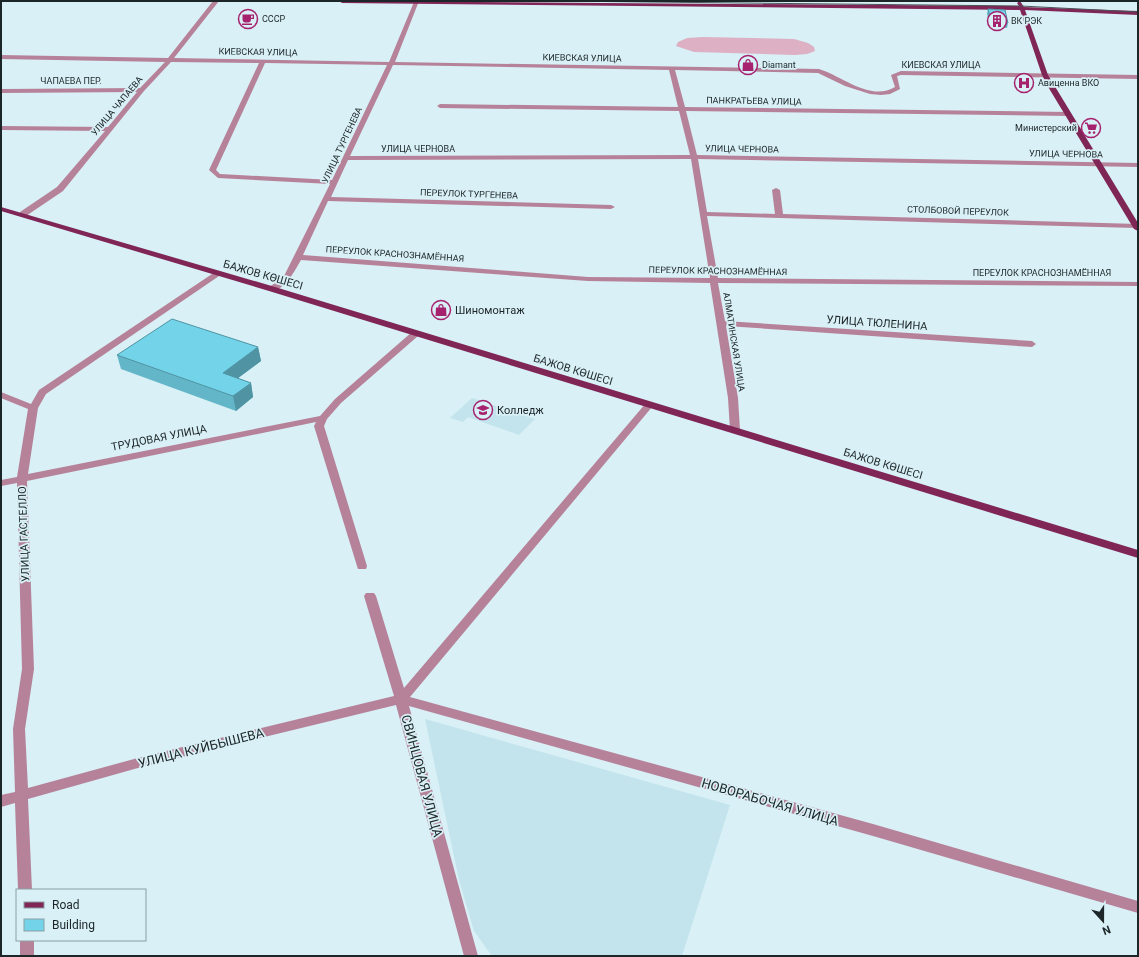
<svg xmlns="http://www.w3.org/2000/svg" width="1139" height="957" font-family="Roboto,sans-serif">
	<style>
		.built { fill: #c3e4ec }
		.green { fill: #deb0c4 }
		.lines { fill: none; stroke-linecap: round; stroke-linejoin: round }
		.minor { fill: #b68299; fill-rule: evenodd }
		.major { fill: #7f2656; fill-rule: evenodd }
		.tram { stroke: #485457; stroke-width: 1 }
		.wall { fill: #63b6c8 }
		.shaded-wall { fill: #5094a3 }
		.building { fill: #73d4e9; stroke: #5094a3 }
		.labels { text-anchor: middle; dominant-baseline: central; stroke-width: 3.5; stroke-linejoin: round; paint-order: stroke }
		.far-poi-label { font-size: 9px; fill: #1c2527; stroke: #d8f0f6; text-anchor: start }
		.far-street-label { font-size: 9px; fill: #1c2527; stroke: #d8f0f6 }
		.street-label { font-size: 11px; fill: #1c2527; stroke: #d8f0f6 }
		.poi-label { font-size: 11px; fill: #1c2527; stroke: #d8f0f6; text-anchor: start }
		.near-street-label { font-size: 13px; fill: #1c2527; stroke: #d8f0f6 }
	</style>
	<rect width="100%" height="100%" fill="#d8f0f6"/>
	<path class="built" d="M472 398 535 419 519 435 468 417 463 422 450 418Z
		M425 719 730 805 682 956H492L474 931 459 880Z"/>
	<path class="green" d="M703 37 794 39 808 43 814 47 815 51 807 54 795 55 694 52 676 46 678 42 687 38Z"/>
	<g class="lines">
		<path class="minor" d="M213 1H219L174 58 389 62 414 2 419 1 395 62 819 69C842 76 871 102 895 87L891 75 901 71 1138 75V79L901 75 897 76 900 89 890 94 881 95 870 94 845 86 818 73 675 70 685 107 1068 112 1071 114 1068 116 686 111 697 155 1138 163V167L698 159 707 212 775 214 772 190 776 188 780 190 783 214 1138 224V228H1136L707 216 718 278 1138 282V286L718 283 725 321 1032 341 1036 344 1032 347 726 326 738 398 740 430 735 433 730 430 728 398 710 283 588 281 301 260C295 270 284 293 269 291V287L283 278 330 184 218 178 209 170 259 63 171 62 144 91 63 191 26 216H20V212L57 187 105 131 1 130V126L108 127 137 92 1 93V89L140 88 165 62 1 59V55L168 58ZM265 63 387 65 332 180 220 174 216 170ZM393 65 669 70 678 107 440 104 437 106 440 108 679 111 690 155 350 156ZM691 159 710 278 588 277 303 255 328 201 611 209 615 207 611 205 331 197 348 160Z
			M215 272H221L222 274 46 394 38 408 28 474 320 416 335 399 412 332H418L419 334 418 336 341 403 327 419 324 426 367 566 366 569H358L357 566 314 426 316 422 27 481 34 669 25 729 28 788 145 756 394 696 364 596 366 593H374L376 596 404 688 646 403H652L654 405 652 407 410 697 873 824 1138 901V913L873 836 409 706 478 956H464L396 705 145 766 28 799 32 890H18L15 803 1 807V795L15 792 13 729 22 669 17 483 1 486V480L17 477 28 409 1 398V392L31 404 39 390Z
			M20 940H34V956H20Z"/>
		<path class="major" d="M339 1 1019 6 1017 3 1020 1 1024 7 1138 11V15L1025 10 1048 75 1138 223V231L1134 229 1050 90 1042 75 1020 10 342 3Z
			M1 207 275 287 1138 550V558L269 291 1 211Z"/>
		<path class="tram" d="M556 1 1021 6 1138 12"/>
	</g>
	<path class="wall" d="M988 9 1008 23 1007 28 990 27 987 14Z
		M258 347 261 361 238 378 251 383 253 397 236 411 121 369 117 355Z"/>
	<path class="shaded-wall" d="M258 347 261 361 226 387 223 373Z
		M251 383 253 397 236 411 233 396Z"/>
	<path class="building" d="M988 9 1005 10 1008 23 991 21Z
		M172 319 258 347 223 373 251 383 233 396 117 355Z"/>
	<defs>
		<symbol id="cafe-ring" viewBox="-11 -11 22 22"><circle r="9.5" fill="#d8f0f6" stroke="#a6226e" stroke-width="1.5"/><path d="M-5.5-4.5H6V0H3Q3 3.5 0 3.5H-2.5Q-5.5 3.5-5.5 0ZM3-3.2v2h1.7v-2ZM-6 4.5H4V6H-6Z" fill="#a6226e"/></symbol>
		<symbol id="building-ring" viewBox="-11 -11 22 22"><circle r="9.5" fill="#d8f0f6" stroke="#a6226e" stroke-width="1.5"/><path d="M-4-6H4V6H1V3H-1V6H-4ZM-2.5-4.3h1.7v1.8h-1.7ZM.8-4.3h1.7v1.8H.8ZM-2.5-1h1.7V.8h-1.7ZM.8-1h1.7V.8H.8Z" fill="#a6226e"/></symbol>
		<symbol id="shop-ring" viewBox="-11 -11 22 22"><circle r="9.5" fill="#d8f0f6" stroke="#a6226e" stroke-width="1.5"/><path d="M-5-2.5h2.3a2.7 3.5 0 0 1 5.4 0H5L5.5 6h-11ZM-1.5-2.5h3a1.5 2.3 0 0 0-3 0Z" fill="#a6226e"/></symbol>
		<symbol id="hospital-ring" viewBox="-11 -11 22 22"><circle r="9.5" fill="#d8f0f6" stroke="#a6226e" stroke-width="1.5"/><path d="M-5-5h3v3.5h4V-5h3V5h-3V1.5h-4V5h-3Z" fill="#a6226e"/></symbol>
		<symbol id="supermarket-ring" viewBox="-11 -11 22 22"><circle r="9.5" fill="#d8f0f6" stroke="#a6226e" stroke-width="1.5"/><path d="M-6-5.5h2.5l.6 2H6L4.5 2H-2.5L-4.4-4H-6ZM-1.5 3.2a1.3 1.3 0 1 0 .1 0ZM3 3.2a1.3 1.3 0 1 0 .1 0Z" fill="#a6226e"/></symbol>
		<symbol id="university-ring" viewBox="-11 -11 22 22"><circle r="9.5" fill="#d8f0f6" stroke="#a6226e" stroke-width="1.5"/><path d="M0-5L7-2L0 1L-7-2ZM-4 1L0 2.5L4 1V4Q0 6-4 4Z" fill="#a6226e"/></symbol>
	</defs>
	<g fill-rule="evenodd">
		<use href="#cafe-ring" x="237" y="8" width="22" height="22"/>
		<use href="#building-ring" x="986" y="10" width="22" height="22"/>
		<use href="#shop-ring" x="737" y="54" width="22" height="22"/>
		<use href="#hospital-ring" x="1013" y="72" width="22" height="22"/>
		<use href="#supermarket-ring" x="1080" y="117" width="22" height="22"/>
		<use href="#shop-ring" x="430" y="299" width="22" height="22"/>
		<use href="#university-ring" x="472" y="399" width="22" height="22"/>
	</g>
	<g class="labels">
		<g class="far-poi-label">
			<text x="262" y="19">СССР</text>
			<text x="1011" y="21">ВК РЭК</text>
			<text x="762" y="65">Diamant</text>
			<text x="1038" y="83">Авиценна ВКО</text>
			<text x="1077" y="128" text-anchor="end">Министерский</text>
		</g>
		<g class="far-street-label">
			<text transform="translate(258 52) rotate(1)">КИЕВСКАЯ УЛИЦА</text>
			<text transform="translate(582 58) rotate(1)">КИЕВСКАЯ УЛИЦА</text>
			<text x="941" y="65">КИЕВСКАЯ УЛИЦА</text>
			<text x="71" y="81">ЧАПАЕВА ПЕР.</text>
			<text transform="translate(754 101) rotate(1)">ПАНКРАТЬЕВА УЛИЦА</text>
			<text transform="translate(117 106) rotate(-50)">УЛИЦА ЧАПАЕВА</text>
			<text transform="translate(342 145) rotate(-65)">УЛИЦА ТУРГЕНЕВА</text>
			<text x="418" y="149">УЛИЦА ЧЕРНОВА</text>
			<text transform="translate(742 149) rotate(1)">УЛИЦА ЧЕРНОВА</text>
			<text transform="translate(1066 154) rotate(1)">УЛИЦА ЧЕРНОВА</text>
			<text transform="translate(469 194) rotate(2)">ПЕРЕУЛОК ТУРГЕНЕВА</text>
			<text transform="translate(958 211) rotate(2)">СТОЛБОВОЙ ПЕРЕУЛОК</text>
			<text transform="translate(395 254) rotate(4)">ПЕРЕУЛОК КРАСНОЗНАМЁННАЯ</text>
			<text transform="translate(718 271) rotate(1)">ПЕРЕУЛОК КРАСНОЗНАМЁННАЯ</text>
			<text x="1042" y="273">ПЕРЕУЛОК КРАСНОЗНАМЁННАЯ</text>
			<text transform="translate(734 342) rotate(81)">АЛМАТИНСКАЯ УЛИЦА</text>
		</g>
		<g class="street-label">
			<text transform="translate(263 275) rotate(16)">БАЖОВ КӨШЕСІ</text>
			<text transform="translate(877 323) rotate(4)">УЛИЦА ТЮЛЕНИНА</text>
			<text transform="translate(573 370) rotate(17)">БАЖОВ КӨШЕСІ</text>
			<text transform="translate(159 438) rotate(-11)">ТРУДОВАЯ УЛИЦА</text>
			<text transform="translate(883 464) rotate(17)">БАЖОВ КӨШЕСІ</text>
			<text transform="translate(24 534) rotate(-92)">УЛИЦА ГАСТЕЛЛО</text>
		</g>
		<g class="poi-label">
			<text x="455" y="310">Шиномонтаж</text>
			<text x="497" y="410">Колледж</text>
		</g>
		<g class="near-street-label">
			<text transform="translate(201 748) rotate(-14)">УЛИЦА КУЙБЫШЕВА</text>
			<text transform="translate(422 776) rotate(75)">СВИНЦОВАЯ УЛИЦА</text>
			<text transform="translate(770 802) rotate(16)">НОВОРАБОЧАЯ УЛИЦА</text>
		</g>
	</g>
	<rect width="1139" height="957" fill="none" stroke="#1c2527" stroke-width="4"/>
	<rect x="16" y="889" width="130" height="52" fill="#d8f0f6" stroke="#8d9fa3"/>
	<rect x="24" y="902" width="20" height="6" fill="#7f2656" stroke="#8d9fa3"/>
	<text x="52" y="909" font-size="12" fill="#1c2527">Road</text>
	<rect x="24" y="919" width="20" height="12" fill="#73d4e9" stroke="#8d9fa3"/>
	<text x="52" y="929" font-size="12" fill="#1c2527">Building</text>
	<g transform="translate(1103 921) rotate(159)" stroke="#d8f0f6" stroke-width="3" paint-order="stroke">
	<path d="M0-3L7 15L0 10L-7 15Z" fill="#1c2527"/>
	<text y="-6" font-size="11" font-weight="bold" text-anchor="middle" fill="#1c2527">N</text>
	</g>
</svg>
